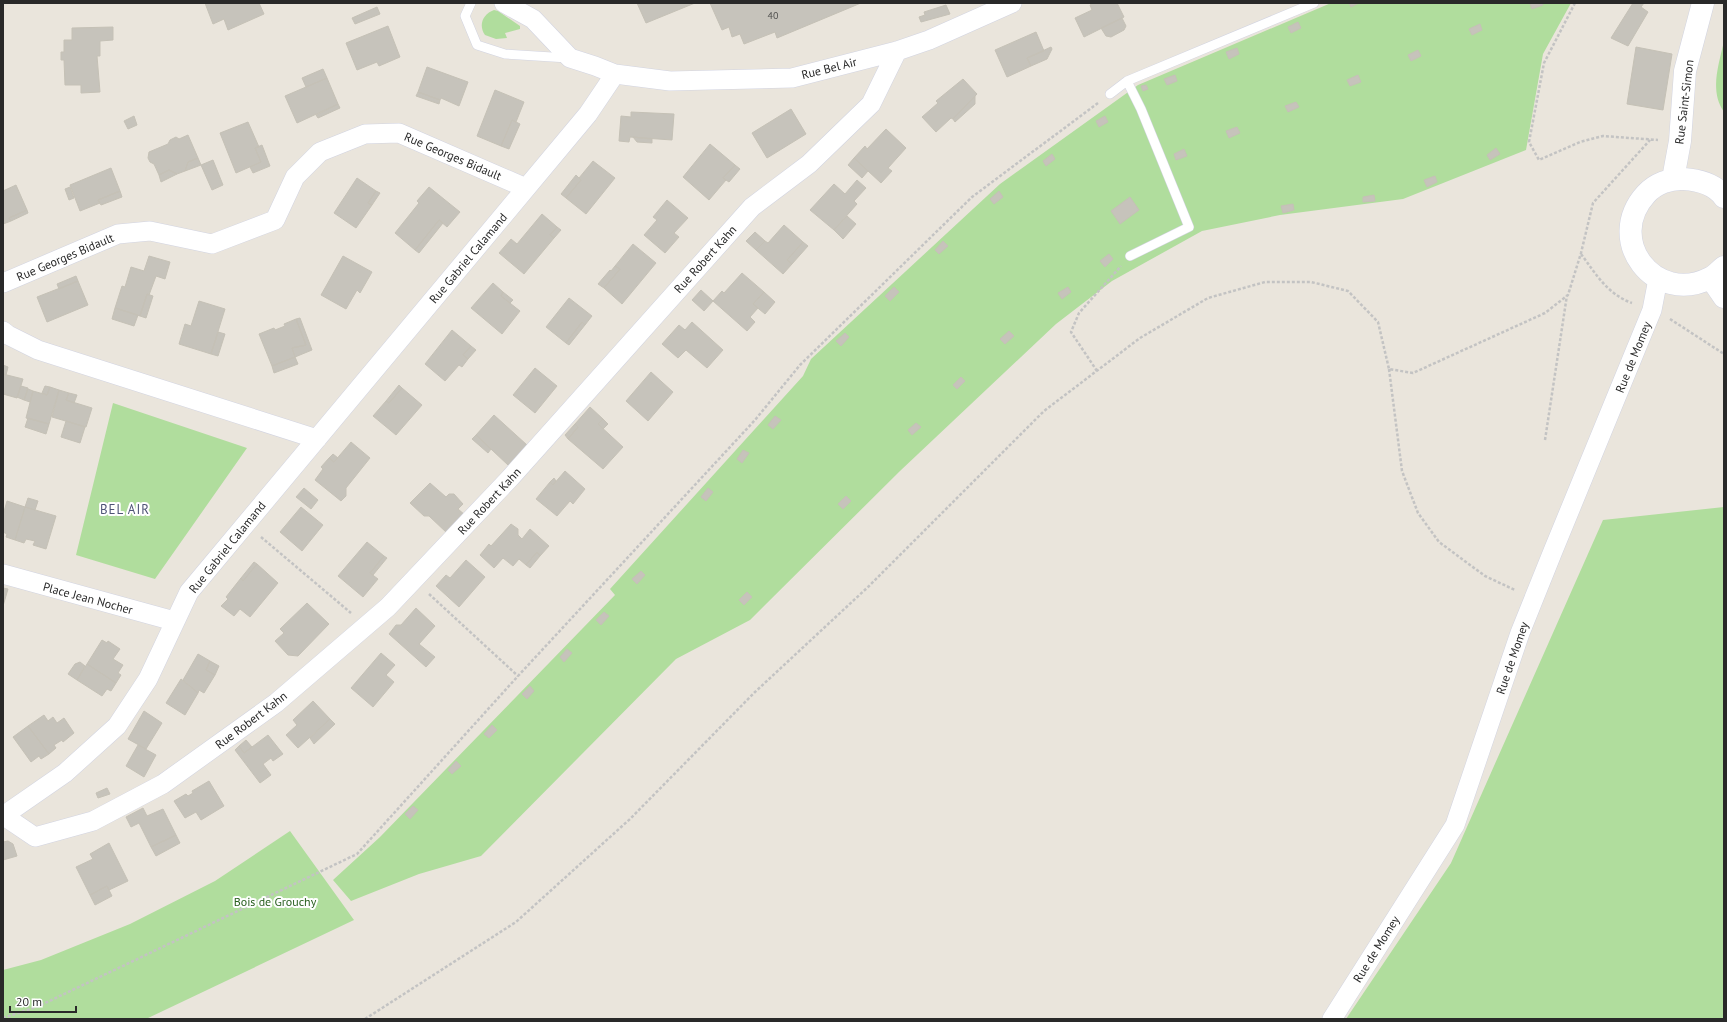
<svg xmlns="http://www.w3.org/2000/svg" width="1727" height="1022" font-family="'PT Sans',sans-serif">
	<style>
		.green { fill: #b0dd9d }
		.building { fill: #c6c3bb; stroke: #c5c1b6 }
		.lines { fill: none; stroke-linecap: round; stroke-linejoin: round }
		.service-casing { stroke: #d2d4e1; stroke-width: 10 }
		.minor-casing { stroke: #d2d4e1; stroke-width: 20 }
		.tertiary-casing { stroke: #d2d4e1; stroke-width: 23 }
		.path { stroke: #c3c3c3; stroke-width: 2.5; stroke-dasharray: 3 2; stroke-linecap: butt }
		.service { stroke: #fff; stroke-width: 9 }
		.minor { stroke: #fff; stroke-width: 19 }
		.tertiary { stroke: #fff; stroke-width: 22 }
		.labels { text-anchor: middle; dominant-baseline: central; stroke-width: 4; stroke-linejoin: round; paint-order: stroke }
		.number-label { font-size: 10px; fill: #50504e }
		.street-label { font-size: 12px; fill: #292929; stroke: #fff }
		.park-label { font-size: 12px; fill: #2a6020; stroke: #fff }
		.neighbourhood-label { font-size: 13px; letter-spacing: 1px; fill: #4e5376; stroke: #fff }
	</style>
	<rect width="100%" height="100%" fill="#eae5dc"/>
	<path class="green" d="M1331 3H1571L1543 54 1526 150 1403 199 1280 215 1202 231 1112 281 1056 324 900 471 750 620 676 659 481 856 419 874 351 901 333 880 380 837 615 595 610 589 803 376 811 359 1000 184 1138 85Z
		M494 10 498 11 520 26V29L505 33 507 38 496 39 485 35C478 25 483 14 494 10Z
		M1724 41V112C1709 91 1719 64 1724 41Z
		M113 403 247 448 155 579 76 555Z
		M1724 507V1019H1346L1451 863 1603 520Z
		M290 831 354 920 146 1019H3V970L41 960 130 924 215 881Z"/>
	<path class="building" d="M205 3H259L264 14 228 30 224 19 213 24Z
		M637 3H695L646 23Z
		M710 3H861L777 38 775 32 744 44 740 34 732 37 729 27 722 30Z
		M1093 3H1117L1124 17 1084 37 1075 18 1092 10 1090 5Z
		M1349 3H1359L1351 7Z
		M1532 3H1542L1543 5 1532 9 1530 4Z
		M1633 3H1644L1641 7 1648 12 1628 46 1611 38Z
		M946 5 950 14 921 22 919 17 925 15 924 12Z
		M377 7 380 14 355 24 352 18Z
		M1122 18 1126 26 1124 30 1111 37 1106 36 1101 28Z
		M1298 22 1301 28 1291 33 1288 27Z
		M1480 24 1482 30 1472 35 1469 29Z
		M388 26 400 57 379 66 377 62 357 70 346 43Z
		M113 27V40L100 41V56H97L100 92 81 93V85H65L64 60H61V52H64V40H72V28Z
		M1036 32 1044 51 1027 58 1031 66 1007 77 995 50Z
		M1051 47 1052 49 1047 59 1031 66 1027 58Z
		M1636 47 1672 54 1663 110 1627 104Z
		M1237 48 1239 54 1229 59 1226 52Z
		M1418 50 1421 56 1411 61 1408 55Z
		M427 67 468 82 459 106 441 98 440 100 418 92Z
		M323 69 327 78 306 87 302 78Z
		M1175 75 1177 81 1167 85 1164 79Z
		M1358 75 1361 82 1350 86 1347 80Z
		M327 78 338 104 297 123 285 96Z
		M963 79 977 94 953 119 951 118 936 132 922 117 938 103 936 101Z
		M1146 85 1148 89 1143 91 1141 86Z
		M495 90 524 102 516 122 512 120 501 146 477 136Z
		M418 92 440 100 439 104 416 96Z
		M975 96V104L955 122 953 119Z
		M1296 102 1299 107 1288 112 1285 106Z
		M338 104 340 108 318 118 316 115Z
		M791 109 806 134 767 158 752 133Z
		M631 112 674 114 672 140 630 137 629 142 619 141 621 116 631 117Z
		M134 116 137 125 128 129 124 121Z
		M1105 116 1108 122 1099 127 1096 121Z
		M512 120 520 124 509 149 501 146Z
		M248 122 259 147 255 148 261 162 236 173 220 133Z
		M1237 127 1240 133 1229 138 1226 131Z
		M886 129 906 148 888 168 892 171 881 183 854 158 865 146 867 149Z
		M188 135 198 158 188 162 185 171 177 174 169 170 159 175 154 164 150 162 148 158 149 152 168 144 170 140 176 137 179 139Z
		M633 137 652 139V143L637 142Z
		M710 144 735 165 723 178 726 180 709 200 683 177Z
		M262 145 270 166 253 173 250 167 261 162 255 148Z
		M1496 148 1500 154 1490 160 1487 155Z
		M1184 149 1187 156 1176 160 1174 154Z
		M1052 154 1055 159 1046 166 1043 161Z
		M198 158 201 165 185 171 188 162Z
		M854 158 868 171 862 178 848 165Z
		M213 160 223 185 212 190 201 165Z
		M593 161 615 178 586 214 566 198 581 180 579 178Z
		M735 165 740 169 729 182 723 178Z
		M111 168 120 191 98 200 100 203 80 211 70 185Z
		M169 170 177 174 161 182 159 175Z
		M576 175 581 180 566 198 561 194Z
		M1435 176 1437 182 1427 187 1424 180Z
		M357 178 376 191 368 203 372 205 356 228 334 213Z
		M857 180 866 188 854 201 857 204 834 230 810 210 834 184 845 194Z
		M16 185 27 210 9 218 11 221 3 224V191Z
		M70 187 74 198 69 200 65 189Z
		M429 187 460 212 447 227 439 220 415 250 395 233 419 203 417 201Z
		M120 191 122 197 101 205 98 200Z
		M376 191 380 193 372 205 368 203Z
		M999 191 1003 197 994 204 990 199Z
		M1374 195 1375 201 1363 202V197Z
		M1130 197 1139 210 1120 224 1111 211Z
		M667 200 688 218 674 233 679 237 665 253 644 235 657 220 653 217Z
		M1293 204 1294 210 1283 213 1281 206Z
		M27 210 28 213 11 221 9 218Z
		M542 214 557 227 550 235 554 238 524 274 499 253 511 239 517 244Z
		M847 216 856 224 843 239 834 230Z
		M439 220 443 223 419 253 415 250Z
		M784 225 803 242 787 260 792 264 783 274 756 250 765 241 768 243Z
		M557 227 561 230 554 238 550 235Z
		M755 232 765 241 756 250 746 241Z
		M943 241 948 246 939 254 935 250Z
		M803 242 808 246 792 264 787 260Z
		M633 244 656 263 622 304 604 288 620 269 615 266Z
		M1109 254 1113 259 1105 267 1100 261Z
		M149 256 170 262 165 279 156 276 149 295 147 294 140 316 115 308 122 286 125 287 131 267 144 271Z
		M343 256 372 272 360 293 357 290 346 309 321 295Z
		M615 266 620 269 604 288 598 284 610 270 611 271Z
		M742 273 764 292 753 304 758 308 750 317 755 322 747 331 713 301 722 291 724 293Z
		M76 276 78 281 59 289 57 284Z
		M78 281 88 305 47 322 37 297Z
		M493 283 503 292 501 296 520 311 502 334 471 308Z
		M894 287 899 292 890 301 885 296Z
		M1068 287 1071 292 1062 299 1058 293Z
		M701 290 713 301 704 311 692 300Z
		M503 292 513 300 510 303 501 296Z
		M764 292 775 302 765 314 753 304Z
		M147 294 153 296 146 318 140 316Z
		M569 298 592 316 585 325 582 322 566 343 546 327Z
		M199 301 225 309 211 354 179 344 185 324 191 326Z
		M115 308 138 315 134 326 112 319Z
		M300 318 312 350 295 357 292 348 306 345 296 319Z
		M296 319 306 345 292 348 295 357 272 366 259 334 274 328 275 330 285 326 284 324Z
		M582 322 585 325 569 345 566 343Z
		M692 322 723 350 707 368 686 350 678 358 662 344 679 325 685 330Z
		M452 330 471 346 463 355 468 359 462 367 459 365 445 381 425 364Z
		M1009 331 1014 336 1005 344 1000 339Z
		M218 332 225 334 218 356 211 354Z
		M845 333 849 337 841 346 836 341Z
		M471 346 476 350 468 359 463 355Z
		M295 357 298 364 274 373 272 366Z
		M3 365 8 367 6 375 3 374Z
		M535 368 557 386 535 413 513 395Z
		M651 372 673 392 648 421 626 401Z
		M3 374 23 379 17 398 3 394Z
		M961 377 965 381 957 389 953 385Z
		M399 385 402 388 389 403 386 401Z
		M21 386 28 388 24 400 17 397Z
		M45 386 50 387 47 395 42 393Z
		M50 387 59 390 49 424 26 418 33 391 47 395Z
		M402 388 422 405 396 435 373 416 386 401 389 403Z
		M28 389 33 391 30 402 24 400Z
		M59 390 69 393 66 400 92 408 86 427 52 417Z
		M69 393 77 395 74 403 66 400Z
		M590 407 603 419 598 424 623 447 603 469 568 439 578 427 575 424Z
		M494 415 527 445 508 465 476 435Z
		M775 416 781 420 773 429 768 425Z
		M28 418 49 424 46 434 25 427Z
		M603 419 608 424 603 429 598 424Z
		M66 421 85 427 80 443 61 437Z
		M916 423 921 427 912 435 908 430Z
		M575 424 578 427 568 439 565 435Z
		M476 435 491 449 488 453 472 439Z
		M351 442 370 458 346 488V496L341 501 315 480 323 469 321 467 329 458 334 462Z
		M743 450 749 453 742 463 737 459Z
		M333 454 338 458 334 462 329 458Z
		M565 471 585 489 573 504 570 501 557 516 536 499 550 482 553 485Z
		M554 478 556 481 553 485 550 482Z
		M430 483 446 497 449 494H454L463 504 458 509 465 515 447 533 429 516H424L410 503Z
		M304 488 318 500 311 509 296 497Z
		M708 488 713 492 706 501 701 497Z
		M846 496 851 501 843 509 838 504Z
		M28 498 38 501 35 510 25 507Z
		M7 501 25 507 15 540 6 537 7 534 3 532V515Z
		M25 507 56 516 46 549 33 545 35 541 26 539 24 543 15 540Z
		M301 507 323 525 302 551 280 532Z
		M511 524 518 529V535L522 539 530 529 549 546 540 556 537 552 526 565 519 559 513 566 503 558 494 568 480 555 489 544 491 546Z
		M367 542 384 556 370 573 378 579 363 597 338 576Z
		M537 552 540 556 530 568 526 565Z
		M384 556 387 558 373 575 370 573Z
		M466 560 485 577 459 607 436 586 446 575 450 578Z
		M254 562 257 564 243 581 241 578Z
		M257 564 278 583 250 617 240 609 234 616 221 606 228 599 226 597 241 578 243 581Z
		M641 571 645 575 637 584 632 579Z
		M3 588 8 589 3 606Z
		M747 592 752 597 744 605 739 600Z
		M307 603 329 624 298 656 288 655 275 641 284 633 280 629Z
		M416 608 435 626 419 644 435 657 426 667 389 634 396 625H401Z
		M604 612 609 616 601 625 596 620Z
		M102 640 107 643 108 641 120 649 113 659 123 665 118 673 121 675 116 683 87 664Z
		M567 649 572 653 564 662 560 657Z
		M381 653 395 665 386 675 394 682 373 707 351 688Z
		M198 654 210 661 206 670 215 675 204 693 199 690 198 693 183 680Z
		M210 661 219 666 215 675 206 670Z
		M80 662 85 666 77 680 68 674 75 664Z
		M87 664 116 683 111 691 107 689 102 696 77 680Z
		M181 679 198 693 185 715 166 703Z
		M530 686 534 691 527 699 522 694Z
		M313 701 330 719 298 748 286 735 297 725 293 720Z
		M144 711 162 723 146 749 128 739Z
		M44 715 48 721 53 717 57 723 64 718 74 733 63 742 62 740 54 745 56 748 49 754 28 726Z
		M330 719 335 724 314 744 310 738Z
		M492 725 497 730 489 738 484 734Z
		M28 726 49 754 41 759 39 756 31 762 13 737Z
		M268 735 283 754 273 761 271 758 263 764 271 775 260 783 235 750 239 746 244 753Z
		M246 740 252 747 244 753 239 746Z
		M138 745 156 755 144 777 126 766Z
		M456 761 461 766 452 774 448 770Z
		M209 781 224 806 201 820 196 812 185 818 174 801 186 794 188 796 193 793 192 791Z
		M107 788 110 794 98 798 96 793Z
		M413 806 418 810 410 819 405 814Z
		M143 808 147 816 163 809 176 835 151 847 139 823 131 827 126 817Z
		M176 835 180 843 156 856 151 847Z
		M8 841 13 844 17 856 3 860V842Z
		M109 843 128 881 109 890 107 886 90 895 76 867 93 859 90 854Z
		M107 886 112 896 95 905 90 895Z"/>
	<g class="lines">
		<defs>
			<path id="service" d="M471 3 465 16 477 45 505 54 568 58
				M1127 81 1141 109 1189 227 1130 256
				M1110 94 1127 81 1314 3"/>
			<path id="minor" d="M504 3 533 19 570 58 595 66 615 74 670 81 792 78 897 51 929 40 1012 3
				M3 283 118 234 150 231 212 244 275 220 295 177 320 152 365 134 399 133 526 188
				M3 331 8 335 38 350 317 439
				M3 574 174 621
				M3 816 65 773 117 726 148 679 189 592 588 114 615 74
				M4 816 35 837 93 821 163 784 276 703 388 607 511 477 752 207 809 164 871 104 897 51
				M1332 1019 1455 825 1520 633 1553 551 1652 310 1658 279"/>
			<path id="tertiary" d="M1673 179 1680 141 1685 71 1703 3
				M1724 197C1715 184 1698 180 1684 179 1670 178 1655 184 1646 194 1604 240 1655 306 1710 278 1715 276 1720 270 1724 267
				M1711 278 1724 297"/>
		</defs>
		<use href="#service" class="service-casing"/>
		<use href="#minor" class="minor-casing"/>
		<use href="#tertiary" class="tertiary-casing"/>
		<path class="path" d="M1575 3 1544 63 1529 142 1539 160 1580 142 1603 136 1658 140
			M1581 254C1596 274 1607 294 1632 303
			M1670 319 1724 354
			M1389 369 1402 471 1418 513 1439 542 1485 576 1515 590
			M1097 371 1071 332 1079 313 1121 266
			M1545 440 1567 295
			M261 537 351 613
			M429 594 518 676
			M3 1018 39 1006 357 854 518 676 755 420 800 365 972 197 1098 103
			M365 1019 516 922 630 819 755 692 868 587 1044 411 1140 338 1208 298 1265 282H1311L1348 291 1378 322 1389 369 1413 373 1545 313 1568 295 1581 253 1593 203 1650 140"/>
		<use href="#service" class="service"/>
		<use href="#minor" class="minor"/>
		<use href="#tertiary" class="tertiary"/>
	</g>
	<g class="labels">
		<g class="number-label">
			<text x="773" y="15">40</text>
		</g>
		<g class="street-label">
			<text transform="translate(829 68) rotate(-14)">Rue Bel Air</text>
			<text transform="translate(1684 102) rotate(-83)">Rue Saint-Simon</text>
			<text transform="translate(453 156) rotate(23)">Rue Georges Bidault</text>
			<text transform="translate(65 257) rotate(-23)">Rue Georges Bidault</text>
			<text transform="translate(468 258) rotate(-50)">Rue Gabriel Calamand</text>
			<text transform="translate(705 259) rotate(-48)">Rue Robert Kahn</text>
			<text transform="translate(1633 357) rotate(-68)">Rue de Momey</text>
			<text transform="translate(489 501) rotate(-47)">Rue Robert Kahn</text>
			<text transform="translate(227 547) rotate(-51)">Rue Gabriel Calamand</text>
			<text transform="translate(88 598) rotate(15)">Place Jean Nocher</text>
			<text transform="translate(1512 658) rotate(-71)">Rue de Momey</text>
			<text transform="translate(251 720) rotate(-37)">Rue Robert Kahn</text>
			<text transform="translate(1376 949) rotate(-58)">Rue de Momey</text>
		</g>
		<g class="park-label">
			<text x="275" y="901">Bois de Grouchy</text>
		</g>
		<g class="neighbourhood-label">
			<text x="125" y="509">BEL AIR</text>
		</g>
	</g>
	<rect width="1727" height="1022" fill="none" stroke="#292929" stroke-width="8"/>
	<path d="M10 1006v6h66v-6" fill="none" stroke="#292929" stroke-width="2"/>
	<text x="16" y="1006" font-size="12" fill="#292929" stroke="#ffffff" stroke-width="3" paint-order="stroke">20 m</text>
</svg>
